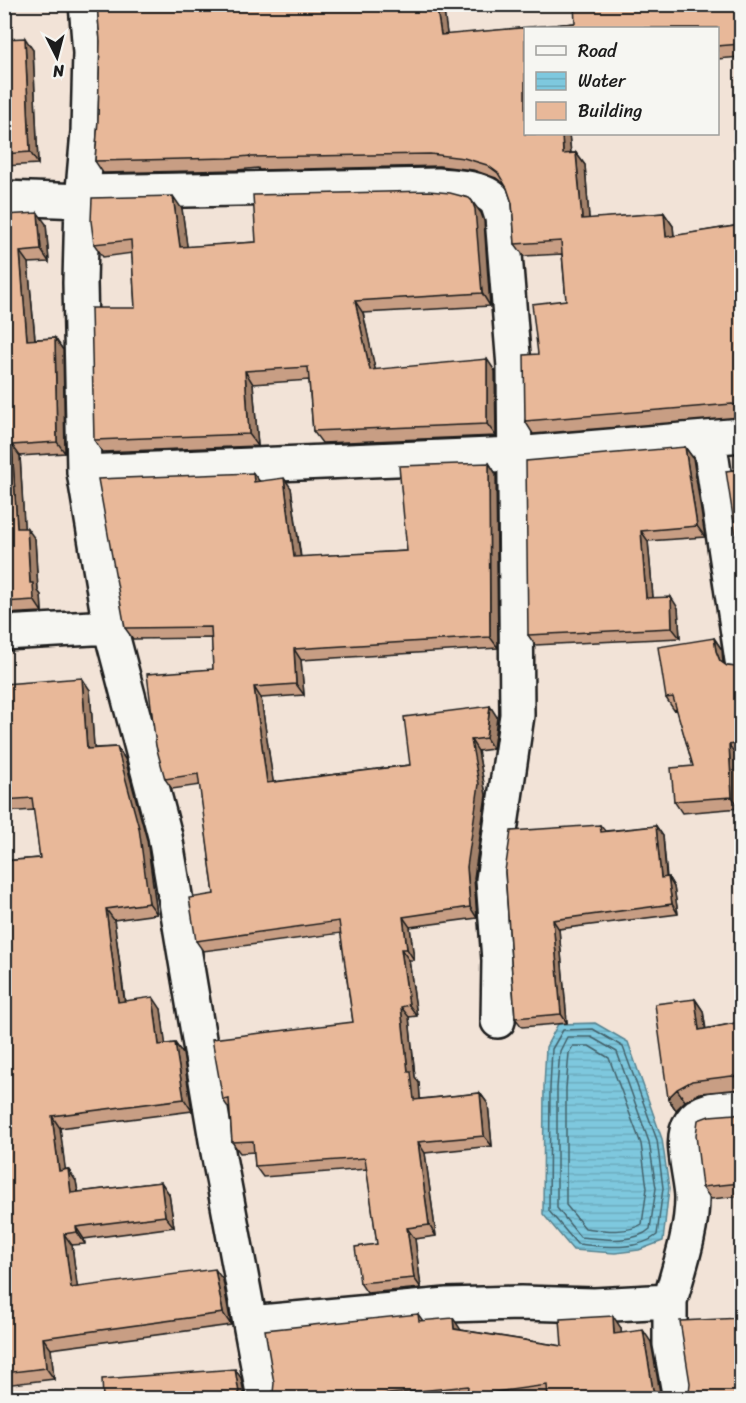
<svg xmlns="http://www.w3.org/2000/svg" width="746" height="1403" font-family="Sriracha,sans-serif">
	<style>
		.water { fill: url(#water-rules); stroke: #578390; stroke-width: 1.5 }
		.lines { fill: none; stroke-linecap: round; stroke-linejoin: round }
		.shore { stroke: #43616a; stroke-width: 1.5 }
		.street-casing { stroke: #1c1c1c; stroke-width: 38 }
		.street { stroke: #f6f6f2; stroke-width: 33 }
		.wall { fill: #c89e84; stroke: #1c1c1c; stroke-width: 1.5 }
		.shaded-wall { fill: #a2816b; stroke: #1c1c1c; stroke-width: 1.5 }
		.building { fill: #e8b899; stroke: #1c1c1c; stroke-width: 1.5 }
	</style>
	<defs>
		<pattern id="water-rules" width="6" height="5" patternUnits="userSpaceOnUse" patternTransform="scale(1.5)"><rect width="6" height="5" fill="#7ec8de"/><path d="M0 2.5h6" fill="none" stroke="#6cabbe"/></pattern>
	</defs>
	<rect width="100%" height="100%" fill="#f2e3d7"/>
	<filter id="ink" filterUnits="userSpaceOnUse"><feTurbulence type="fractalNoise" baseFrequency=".0167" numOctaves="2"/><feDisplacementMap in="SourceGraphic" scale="12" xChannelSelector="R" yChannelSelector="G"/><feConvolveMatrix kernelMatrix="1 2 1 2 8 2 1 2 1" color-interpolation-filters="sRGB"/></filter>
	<g filter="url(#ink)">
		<path class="water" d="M595 1023 628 1042 662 1139 669 1188 663 1241 639 1250 615 1253 573 1250 543 1214 544 1087 546 1047 558 1024Z"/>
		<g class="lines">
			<path class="shore" d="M593 1029 623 1047 657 1140 663 1188 657 1235C636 1252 602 1246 577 1244L549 1211 550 1088 552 1049 563 1030Z
				M567 1037H591L617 1052 649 1142 656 1188 650 1229C634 1244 601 1239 580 1237L557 1208V1088L560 1051Z
				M573 1046H589L609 1058 641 1144 647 1188 642 1224C627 1234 602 1230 585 1228L566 1205V1088L569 1053Z"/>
			<defs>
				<path id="street" d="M86 4 90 53 88 132 82 201 80 283 84 472 110 627 165 836 218 1152 264 1398
					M84 192 438 185C454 186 487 187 497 203 499 207 500 213 502 217L514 367 517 715 493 880 499 960 498 1021
					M4 198 82 201
					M709 439 742 660
					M84 472 515 454 742 435
					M4 633 110 627
					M670 1301C679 1268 692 1232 692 1198 692 1176 678 1140 691 1122 701 1106 725 1109 742 1107
					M250 1323 447 1305 521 1303 594 1305 670 1301V1344L680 1398"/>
			</defs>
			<use href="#street" class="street-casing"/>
			<use href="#street" class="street"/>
		</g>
		<path class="wall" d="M97 4H443L447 35 575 23 741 4V57L717 59V28H525L569 134 571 153H576L585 165 589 219 664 213 673 226 674 236 741 225V417L533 434 525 421 538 354 566 300 562 254 524 256 515 244 512 203 507 188 505 185 496 178 473 170 439 166 259 170 258 168 237 170 103 173 95 161 98 120 100 41Z
			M4 39 33 50 38 164 4 166Z
			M182 209 187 247 256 242 481 213 484 221 490 306 363 313 375 370 495 371 496 436 322 443 313 431 309 380 253 384 258 446 102 452 94 440 135 308 132 253 103 257 94 244Z
			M4 215 46 224 49 262 28 263 35 339 55 338 63 350 65 453 20 456 24 528 35 539 38 591 41 595 42 612 4 614Z
			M685 447 693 458 705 537 648 541 653 598 678 608 680 638 535 645 528 635Z
			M489 463 496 474 498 648 301 660 304 695 261 698 273 782 410 765 497 717 493 749 478 751 486 795 474 878 477 918 410 927 414 960H409L417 1016 409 1017 415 1077 419 1083 420 1099 480 1093 488 1104 492 1146 425 1153 436 1236 415 1239 421 1288 367 1293 360 1283 377 1244 367 1169 263 1177 255 1166 254 1152 240 1153 232 1142 230 1110 223 1100 353 1022 341 933 203 951 196 941 214 894 200 785 172 789 165 779 213 669 212 638 133 639 125 628 253 473 259 481 291 488 301 557 407 551Z
			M741 469V543L736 536Z
			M714 638 722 650 724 664 727 666 736 667 741 665V755L737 756 740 808 682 813 674 801 693 766 677 709 674 710 666 698Z
			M4 684 90 690 94 748 117 747 125 759 147 840 157 914 114 920 125 1001 161 1009 165 1044 175 1043 183 1054 192 1111 60 1128 65 1170 68 1169 76 1181 78 1192 161 1182 169 1194 174 1227 84 1239 85 1244 72 1245 77 1287 223 1280 231 1325 51 1349 54 1379 4 1385V861L40 858 34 810 4 812Z
			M600 825 605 831 656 826 663 836 667 877H668L674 887 678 914 559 929 567 1023 522 1027 515 1018 505 871Z
			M695 999 703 1011 706 1029 741 1022V1089L700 1093 685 1101 676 1110 668 1098Z
			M741 1112V1196L711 1199 702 1187 735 1114Z
			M418 1314 423 1321 461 1330 562 1346 621 1328V1333L651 1342 661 1398H269Z"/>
		<path class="shaded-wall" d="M436 4H443L449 48 441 35Z
			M25 38 33 50 38 164 30 152Z
			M562 134H569L572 166 563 154Z
			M576 153 585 165 590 232 582 219Z
			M173 196 182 209 189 260 180 247Z
			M472 201 481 213 484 221 490 306 482 293Z
			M38 213 46 224 49 262 41 250Z
			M664 213 673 226 675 249 666 237Z
			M20 252 28 263 36 351 27 340Z
			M355 301 363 313 378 382 370 370Z
			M55 338 63 350 65 453 57 442Z
			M487 359 495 371 496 436 487 424Z
			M245 371 253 384 258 446 249 434Z
			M12 445 20 456 25 540 17 528Z
			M685 447 693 458 705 537 697 526Z
			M489 463 496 474 498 648 490 637Z
			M253 473 261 483 254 482Z
			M284 478 291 488 302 568 294 557Z
			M27 528 35 539 38 591 41 595 42 612 34 600 30 583Z
			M641 531 648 541 654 609 646 598Z
			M671 597 678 608 680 638 672 628Z
			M714 638 722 650 723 663 728 672 720 661 716 651Z
			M294 649 301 660 304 695 296 684Z
			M82 678 90 690 95 760 87 749Z
			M254 687 261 698 275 794 267 783Z
			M490 706 497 717 493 749 486 738Z
			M471 740 478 751 486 795 474 878 477 918 470 907 467 867Z
			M729 745 737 756 740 808 732 797Z
			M117 747 125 759 147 840 157 914 149 903Z
			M656 826 663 836 667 887 661 878Z
			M668 877 674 887 678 914 672 904Z
			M106 909 114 920 126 1013 118 1002Z
			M403 917 410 927 414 960 407 949Z
			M553 920 559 929 567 1023 561 1014Z
			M401 949 409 960 417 1016 409 1005Z
			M153 997 161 1009 167 1056 159 1045Z
			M695 999 703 1011 707 1042 699 1030Z
			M401 1007 409 1017 415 1077 419 1083 421 1111 414 1100 408 1072Z
			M175 1043 183 1054 192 1111 184 1099Z
			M677 1089 685 1101 676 1110 668 1098Z
			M480 1093 488 1104 492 1146 484 1136Z
			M52 1116 60 1128 67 1182 59 1171Z
			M418 1142 425 1153 436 1236 429 1225Z
			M68 1169 76 1181 80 1205 71 1193Z
			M161 1182 169 1194 174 1227 165 1216Z
			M76 1227 84 1239 85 1244 77 1232Z
			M407 1228 415 1239 421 1288 414 1278Z
			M64 1234 72 1245 79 1300 71 1288Z
			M215 1269 223 1280 231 1325 223 1313Z
			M613 1316 621 1328 622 1346 614 1334Z
			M453 1318 461 1330 454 1329Z
			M643 1330 651 1342 661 1398H658L653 1390Z
			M43 1338 51 1349 54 1379 46 1368Z
			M235 1369 241 1378 245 1398H242L239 1393Z"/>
		<path class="building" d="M97 4H436L441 35 575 23 574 4H741V44L717 46V28H525V134H562L563 154 576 153 582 219 664 213 666 237 741 225V406L732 404 525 421 524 355 538 354 532 304 566 300 561 241 515 244 512 203 507 188 498 173 487 165 464 158 430 154 250 157V156L228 158 95 161 98 120 100 41Z
			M25 38 30 152 4 154V39Z
			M741 145V195L734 147Z
			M429 191 450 193 469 198 472 201 475 209 482 293 355 301 370 370 487 359V424L313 431 308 367 245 371 249 434 94 440 91 308H135L131 240 94 244 91 221 92 198 173 196 180 247 256 242 253 195Z
			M38 213 41 250 20 252 27 340 55 338 57 442 12 445 17 528H27L30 583H33L34 600 4 602V215Z
			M685 447 697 526 641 531 646 598 671 597 672 628 528 635 526 461Z
			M489 463 490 637 294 649 296 684 254 687 267 783 410 765 404 717 490 706 486 738 471 740 479 784 467 867 470 907 403 917 407 949H401L409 1005 401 1007 408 1072H411L414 1100 480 1093 484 1136 418 1142 429 1225 407 1228 414 1278 360 1283 355 1247 377 1244 365 1158 255 1166 253 1141 232 1142 229 1099 223 1100 212 1039 353 1022 339 921 196 941 189 898 214 894 198 774 165 779 156 746 147 674 213 669 211 627 125 628 98 479 253 473 254 482 284 478 294 557 407 551 399 466Z
			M741 469V535L736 536 726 471Z
			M714 638 716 651 720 661 727 666 736 667 741 665V743L729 745 732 797 674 801 671 768 693 766 673 697 666 698 658 647Z
			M82 678 87 749 117 747 139 828 149 903 106 909 118 1002 153 997 159 1045 175 1043 184 1099 52 1116 59 1171 68 1169 71 1193 161 1182 165 1216 76 1227 77 1232 64 1234 71 1288 215 1269 223 1313 43 1338 46 1368 4 1373V861L40 858 32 798 4 800V684Z
			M600 825 601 832 656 826 661 878 668 877 672 904 553 920 561 1014 515 1018 505 871 511 831Z
			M695 999 699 1030 741 1022V1078L732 1076 692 1081 677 1089 668 1098 655 1004Z
			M741 1112V1183L702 1187 696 1135 698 1120 709 1116 735 1114Z
			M418 1314 419 1321 453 1318 454 1329 562 1346 560 1319 613 1316 614 1334 643 1330 653 1390 658 1398H548L547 1385 467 1396 468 1386 349 1398H269L273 1393 274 1383 265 1330Z
			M741 1318V1398H685L689 1393 690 1383 680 1321Z
			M235 1369 239 1393 242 1398H103L102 1379Z"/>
	</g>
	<rect width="746" height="1403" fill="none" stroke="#f6f6f2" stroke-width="24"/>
	<rect x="12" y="12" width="722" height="1379" fill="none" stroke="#1c1c1c" stroke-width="2" filter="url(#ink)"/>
	<rect x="524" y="27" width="195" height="108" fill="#f6f6f2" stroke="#9f9f9c" stroke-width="1.5"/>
	<rect x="536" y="46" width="30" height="9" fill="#f6f6f2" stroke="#9f9f9c" stroke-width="1.5"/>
	<text x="578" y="57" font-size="18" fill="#1c1c1c">Road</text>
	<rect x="536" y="72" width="30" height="18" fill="url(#water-rules)" stroke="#9f9f9c" stroke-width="1.5"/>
	<text x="578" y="87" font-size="18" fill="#1c1c1c">Water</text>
	<rect x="536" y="102" width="30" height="18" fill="#e8b899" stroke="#9f9f9c" stroke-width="1.5"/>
	<text x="578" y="117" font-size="18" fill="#1c1c1c">Building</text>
	<g transform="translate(57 57) rotate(174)" stroke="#f6f6f2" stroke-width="4.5" paint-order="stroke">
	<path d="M0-4.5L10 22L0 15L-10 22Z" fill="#1c1c1c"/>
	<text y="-9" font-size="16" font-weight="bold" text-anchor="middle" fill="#1c1c1c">N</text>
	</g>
</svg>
